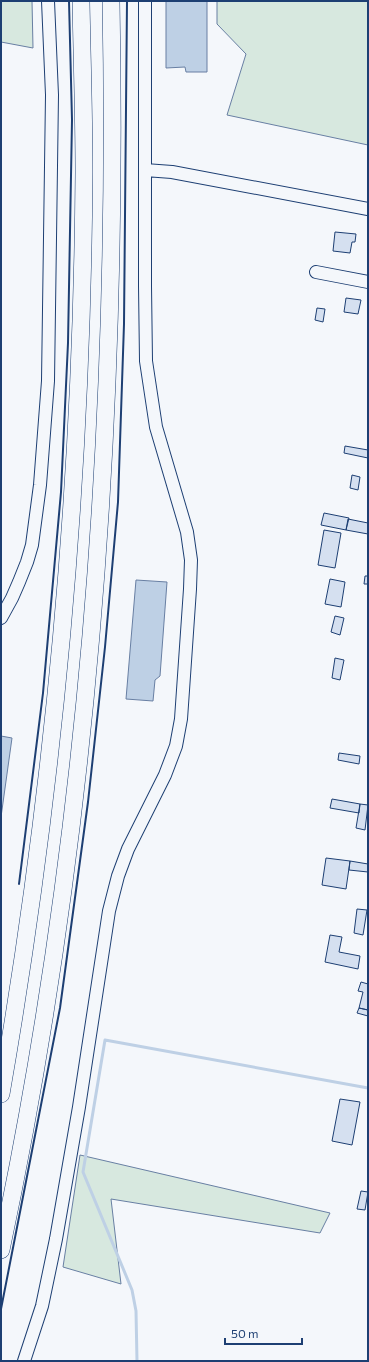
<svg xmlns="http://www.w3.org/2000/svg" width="369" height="1362" font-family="Commissioner,sans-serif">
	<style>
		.green { fill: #d7e8df; stroke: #687fa3 }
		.water { fill: #bed0e5; stroke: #687fa3 }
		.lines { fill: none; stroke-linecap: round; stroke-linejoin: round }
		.stream { stroke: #bed0e5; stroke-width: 3 }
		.building { fill: #d5e0f0; stroke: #1d3f73 }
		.minor-casing { stroke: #1d3f73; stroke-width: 14 }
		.highway-casing { stroke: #1d3f73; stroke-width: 18 }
		.minor { stroke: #f4f7fb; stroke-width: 12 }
		.highway { stroke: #f4f7fb; stroke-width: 17 }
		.wall { stroke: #1d3f73; stroke-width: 2 }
	</style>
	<rect width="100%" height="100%" fill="#f4f7fb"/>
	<path class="green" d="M1 1H32L33 48 1 42Z
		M217 1H368V145L227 115 246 54 217 24Z
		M80 1155 330 1213 320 1233 111 1199 121 1284 63 1267Z"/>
	<path class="water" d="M166 1H207V72H186L185 67 166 68Z
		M136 580 167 582 160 676 155 680 153 701 126 699Z
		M1 736 12 738 1 817Z"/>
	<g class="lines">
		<path class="stream" d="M137 1361 136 1311 132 1290 83 1172 105 1040 368 1088"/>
	</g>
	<path class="building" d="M335 232 356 234 355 242H352L350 253 333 251Z
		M346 298 361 300 358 314 344 312Z
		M317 308 325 309 323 322 315 320Z
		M345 446 368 450V458L344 453Z
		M352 475 360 477 358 490 350 488Z
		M324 513 349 518 346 530 321 525Z
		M348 519 368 523V534L346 530Z
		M324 530 341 533 335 568 318 565Z
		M365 576H368V584H364Z
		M330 579 345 582 341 607 325 604Z
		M335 616 344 618 340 635 331 632Z
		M335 658 344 660 340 680 332 678Z
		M339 753 360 756 359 764 338 760Z
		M332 799 360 804 359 813 330 808Z
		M360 804 368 805 365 830 356 828Z
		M326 858 350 861 346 889 322 885Z
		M350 861 368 864V872L349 870Z
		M357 909 367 910 363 935 354 933Z
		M330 935 342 937 339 952 360 956 358 969 325 962Z
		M361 982 368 984V1010L359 1008 363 992 358 991Z
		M359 1008 368 1010V1016L357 1013Z
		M340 1099 360 1102 352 1145 332 1141Z
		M361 1191 368 1192 365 1210 357 1209Z"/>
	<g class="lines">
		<defs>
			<path id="minor" d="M145 170 172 172 368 209
				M316 272 368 282
				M1 618 12 598 19 582 27 562 32 545 40 485 48 381 52 95 48 1
				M24 1361 42 1306 56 1239 79 1107 109 911 118 876 128 849 165 775 176 746 181 719 190 589 191 560 187 532 156 427 146 361 145 286V1"/>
			<path id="highway" d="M1 1094C54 790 82 481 84 172 84 115 82 58 81 1
				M1 1250C88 839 119 420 111 1"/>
		</defs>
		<use href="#minor" class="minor-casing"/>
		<use href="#highway" class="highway-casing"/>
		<use href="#minor" class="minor"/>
		<use href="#highway" class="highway"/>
		<path class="wall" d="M19 884 43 693 61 492 68 343 72 120 69 1
			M1 1309 60 1008 88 802 105 647 118 502 124 324 127 1"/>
	</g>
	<rect width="369" height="1362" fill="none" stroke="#1d3f73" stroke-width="4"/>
	<path d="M225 1338v6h77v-6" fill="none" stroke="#1d3f73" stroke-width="2"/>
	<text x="231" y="1338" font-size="12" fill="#1d3f73" stroke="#f4f7fb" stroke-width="3" paint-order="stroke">50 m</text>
</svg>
